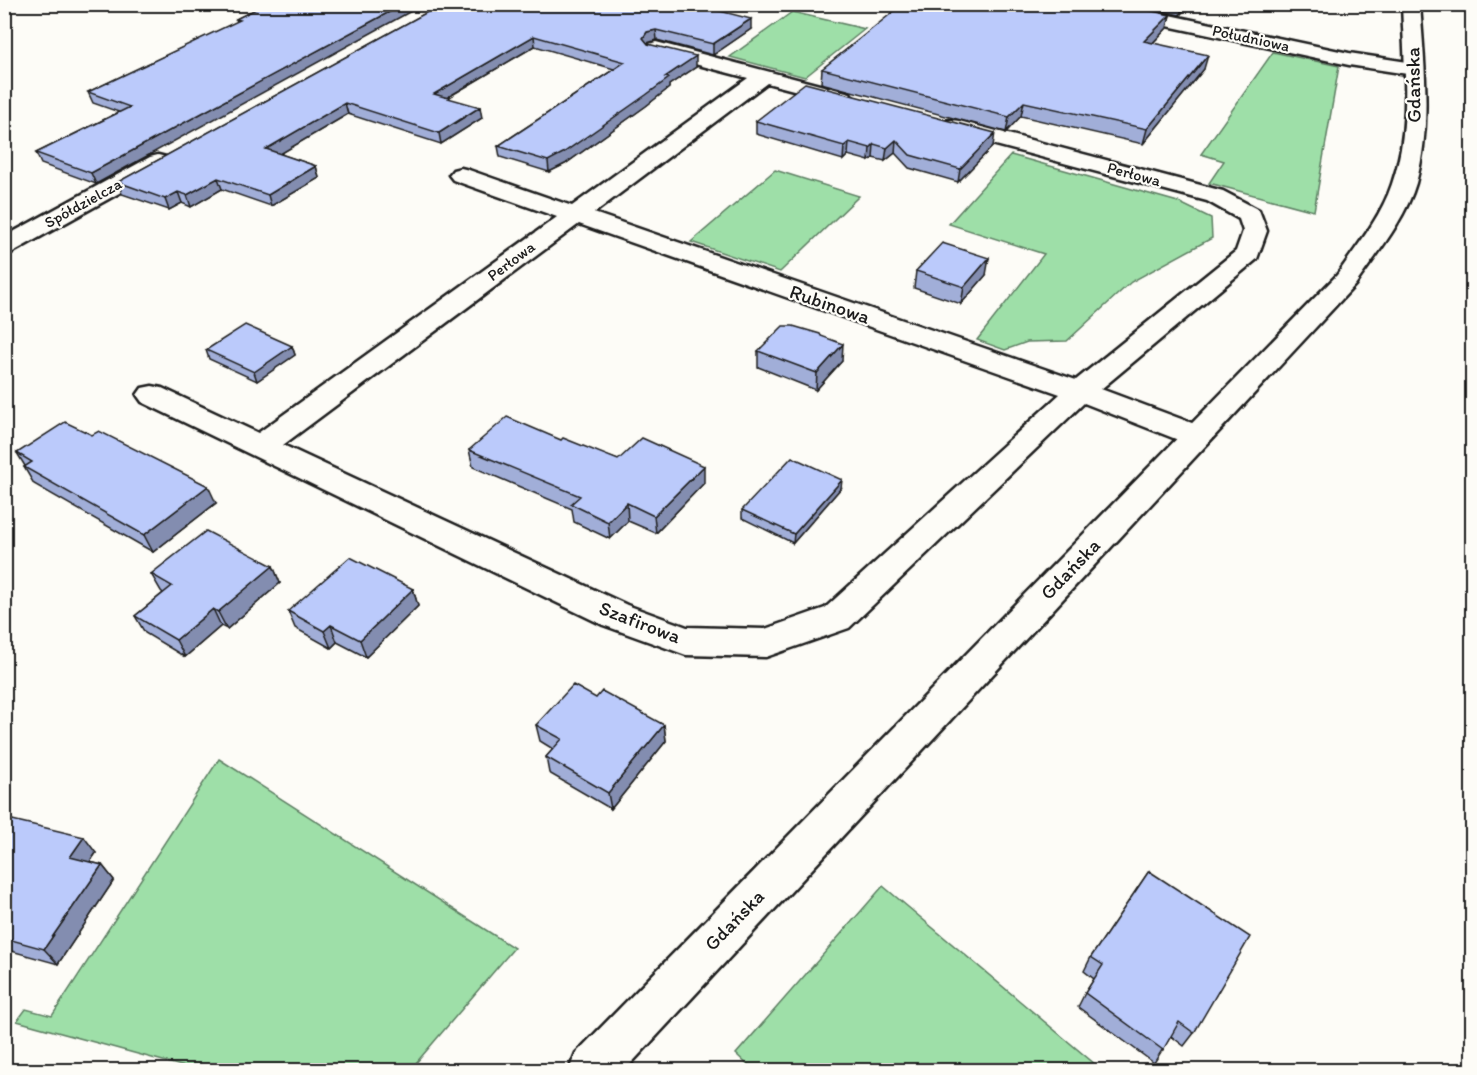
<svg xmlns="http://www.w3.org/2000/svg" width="1477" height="1075" font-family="Itim,sans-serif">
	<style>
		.green { fill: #9edfa8; stroke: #5d7e62; stroke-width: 1.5 }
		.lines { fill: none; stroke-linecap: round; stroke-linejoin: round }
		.street-casing { stroke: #1c1c1c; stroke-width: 5 }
		.secondary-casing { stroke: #1c1c1c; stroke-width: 5 }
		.street { fill: #fdfcf7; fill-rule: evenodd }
		.secondary { fill: #fdfcf7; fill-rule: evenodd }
		.wall { fill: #a1aed8; stroke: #1c1c1c; stroke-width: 1.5 }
		.shaded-wall { fill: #838db0; stroke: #1c1c1c; stroke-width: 1.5 }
		.building { fill: #bbcafb; stroke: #1c1c1c; stroke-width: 1.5 }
		.labels { text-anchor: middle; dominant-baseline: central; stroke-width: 4.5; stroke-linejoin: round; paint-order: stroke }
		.far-street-label { font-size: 16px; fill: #1c1c1c; stroke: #fdfcf7 }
		.street-label { font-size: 20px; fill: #1c1c1c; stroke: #fdfcf7 }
	</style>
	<rect width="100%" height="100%" fill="#fdfcf7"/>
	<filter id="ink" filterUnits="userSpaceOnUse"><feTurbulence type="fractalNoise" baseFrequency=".0167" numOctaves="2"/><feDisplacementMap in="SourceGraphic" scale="12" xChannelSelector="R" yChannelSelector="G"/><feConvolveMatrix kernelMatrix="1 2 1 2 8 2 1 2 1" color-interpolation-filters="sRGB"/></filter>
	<g filter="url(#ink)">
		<path class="green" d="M792 12 865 29 805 77 730 57Z
			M1273 52 1339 66 1314 211 1209 183 1224 161 1201 154Z
			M1011 155 1178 202 1211 218 1212 238 1131 282 1067 341 1027 342 1005 350 977 340 1044 254 949 224Z
			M775 170 859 196 780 272 691 242Z
			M219 759 514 948 410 1070H196L17 1021 26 1009 52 1016Z
			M883 886 1102 1070H753L736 1054Z"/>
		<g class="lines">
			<defs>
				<path id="street" d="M1079 4H1117L1349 53 1414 63 1421 65 1424 69 1421 73 1414 75 1349 65 1088 9Z
					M656 42 850 93 853 97 850 101 843 103 767 83 594 213 1076 380 1236 251 1243 231 1239 219 1207 201 943 131 940 126 943 121 951 120 959 121 1223 191 1259 210 1267 231 1257 259 1101 389 1208 429 1212 436 1208 443 1197 446 1186 443 1084 403 849 628 766 657 686 655 603 625 142 402 137 395 142 388 152 386 162 388 258 433 557 217 453 180 449 175 453 170 461 168 469 170 572 206 748 78 649 52 646 48 649 44ZM579 224 1060 394 825 608 765 629 687 627 627 605 283 445Z
					M158 155 166 157 169 162 166 167 13 252 4 254V237L150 157Z"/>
				<path id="secondary" d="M1402 4H1420C1424 64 1432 125 1416 183 1406 218 1376 255 1355 285L625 1070H569L576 1053 1337 275C1357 246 1381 217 1392 184 1412 127 1404 63 1402 4Z"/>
			</defs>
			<use href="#street" class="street-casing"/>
			<use href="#secondary" class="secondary-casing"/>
			<use href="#street" class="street"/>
			<use href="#secondary" class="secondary"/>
		</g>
		<path class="wall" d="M266 4 96 184 41 164 36 153 119 112 93 103 88 92 237 22 236 19Z
			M442 4H695V5L751 29 713 55 657 40 647 43 648 44 696 67 669 85V88L646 106 565 164 549 172 500 157 498 146 614 69 535 46 447 98 482 118 441 144 348 114 280 154 316 166 319 178 271 206 222 189 191 207 182 203 169 210 122 194 118 182Z
			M1130 4H1190L1180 15Z
			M1170 15 1167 28 1153 43 1204 69 1143 144 1021 116 1006 132 821 83 822 69Z
			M756 121 993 146 958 182 909 168 895 153 885 161 873 158 869 161 848 155 843 160 756 134Z
			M916 271 986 275 961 304 914 288Z
			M821 336 842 361 816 390 758 367V351Z
			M292 346 295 355 257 381 209 359 206 350Z
			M561 440 618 460 704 483 656 533 628 521 610 539 574 522 572 509 473 467 469 450Z
			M17 453 216 503 153 552 34 484 24 467 25 466Z
			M841 488 793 543 742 518V510Z
			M273 566 280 583 227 629 221 626 185 657 145 633 135 616 163 593 161 591 151 574Z
			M413 589 418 606 366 657 337 642 331 648 295 628 288 611Z
			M596 698 664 725 666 741 611 809 549 773 546 757 553 749 540 741 536 725Z
			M4 818 96 853 90 862 102 865 114 880 58 964 4 949Z
			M1149 871 1194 1033 1184 1046 1171 1036 1154 1063 1078 1007 1085 993 1094 979 1084 971 1091 957Z"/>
		<path class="shaded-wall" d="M404 4H424L96 184 91 173Z
			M1183 4H1190L1180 15Z
			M1170 15 1167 28 1141 55 1144 41Z
			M751 19V29L713 55V44Z
			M656 30 657 40 647 43 643 38 647 32Z
			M534 36 535 46 436 104 434 94Z
			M1208 55 1204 69 1143 144 1147 129Z
			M696 56V67L669 85V88L646 106 565 164 549 172 548 161 665 77Z
			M1024 102 1021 116 1006 132 1009 117Z
			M345 103 348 114 270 160 266 149Z
			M480 107 482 118 441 144 439 133Z
			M995 133 993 146 958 182 960 169Z
			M896 140 895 153 885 161 887 148Z
			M849 142 848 155 843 160 844 146Z
			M874 144 873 158 869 161 870 148Z
			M316 166 319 178 271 206 268 195Z
			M218 178 222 189 191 207 187 195Z
			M178 192 182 203 169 210 165 199Z
			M989 258 986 275 961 304 964 287Z
			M843 344 842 361 816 390 817 373Z
			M292 346 295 355 257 381 254 372Z
			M704 466V483L656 533 654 516Z
			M842 480 841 488 793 543 794 534Z
			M208 486 216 503 153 552 144 535Z
			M627 503 628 521 610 539 608 522Z
			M273 566 280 583 227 629 218 612Z
			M413 589 418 606 366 657 360 640Z
			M213 609 221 626 185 657 176 640Z
			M331 625 337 642 331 648 324 631Z
			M664 725 666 741 611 809 608 793Z
			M84 837 96 853 83 872 70 857Z
			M102 865 114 880 58 964 44 949Z"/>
		<path class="building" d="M266 4H404L91 173 36 153 130 107 88 92 240 20 236 19Z
			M442 4H693L751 19 713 44 656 30 647 32 643 38 648 44 696 56 665 77 669 78 646 95 563 153 548 161 498 146 625 62 534 36 434 94 480 107 439 133 345 103 266 149 316 166 268 195 218 178 187 195 178 192 165 199 118 182Z
			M903 4H1121L1170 15 1144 41 1208 55 1147 129 1024 102 1009 117 822 69Z
			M805 83 995 133 960 169 910 155 896 140 887 148 874 144 870 148 849 142 844 146 756 121Z
			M942 243 989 258 964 287 916 271Z
			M245 325 292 346 254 372 206 350Z
			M783 326H793L820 334 821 336 843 344 817 373 758 351Z
			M507 417 561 440 563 438 618 460 642 438 704 466 654 516 627 503 608 522 571 504 580 496 469 450Z
			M65 422 92 435 99 431 208 486 144 535 24 467 32 462 17 453Z
			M792 457 842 480 794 534 742 510Z
			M206 531 273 566 218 612 213 609 176 640 135 616 172 586 151 574Z
			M350 557 413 589 360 640 331 625 324 631 288 611Z
			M573 685 596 698 602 691 664 725 608 793 546 757 562 739 536 725Z
			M4 818 84 837 70 857 102 865 44 949 4 938Z
			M1149 871 1250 937 1194 1033 1179 1022 1163 1050 1085 993 1103 965 1091 957Z"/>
	</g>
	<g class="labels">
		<g class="far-street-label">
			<text transform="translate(1251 38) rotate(12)">Południowa</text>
			<text transform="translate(1134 174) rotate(15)">Perłowa</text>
			<text transform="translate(83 203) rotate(-29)">Spółdzielcza</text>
			<text transform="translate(511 261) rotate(-37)">Perłowa</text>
		</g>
		<g class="street-label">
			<text transform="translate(1413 85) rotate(-91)">Gdańska</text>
			<text transform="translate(830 304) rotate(19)">Rubinowa</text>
			<text transform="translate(1070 569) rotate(-46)">Gdańska</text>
			<text transform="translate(640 622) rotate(21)">Szafirowa</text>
			<text transform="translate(734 920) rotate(-46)">Gdańska</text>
		</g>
	</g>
	<rect width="1477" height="1075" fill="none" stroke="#fdfcf7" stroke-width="24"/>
	<rect x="12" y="12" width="1453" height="1051" fill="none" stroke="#1c1c1c" stroke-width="2" filter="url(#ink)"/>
</svg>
